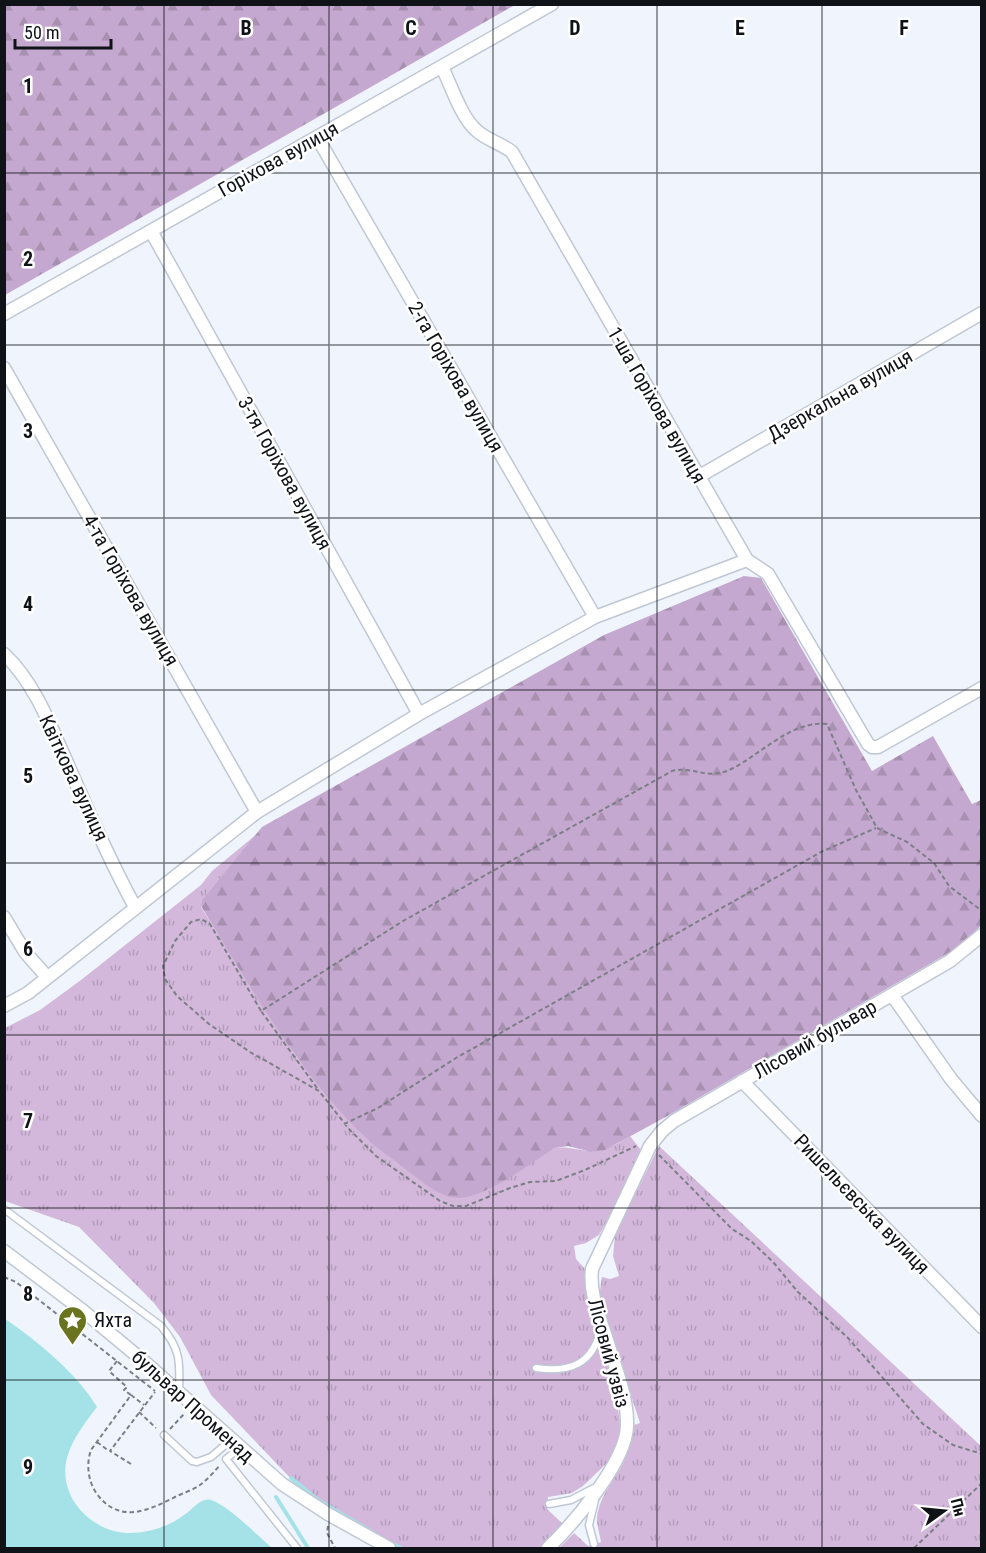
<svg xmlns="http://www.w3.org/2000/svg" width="986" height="1553" font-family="'Roboto Condensed',sans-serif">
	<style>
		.grass { fill: url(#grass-tufts) }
		.forest { fill: url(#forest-firs) }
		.water { fill: #a4e2e7 }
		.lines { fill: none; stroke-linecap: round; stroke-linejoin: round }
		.stream { stroke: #a4e2e7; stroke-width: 4 }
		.lane-casing { stroke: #bfc7d5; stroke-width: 9 }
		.street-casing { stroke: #bfc7d5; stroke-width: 15 }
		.path { stroke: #7b7f86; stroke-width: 2; stroke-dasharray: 4.5 3; stroke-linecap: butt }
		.lane { stroke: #fff; stroke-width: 6 }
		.street { stroke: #fff; stroke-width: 12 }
		.grid { fill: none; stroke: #0f1217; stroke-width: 1.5; stroke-opacity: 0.55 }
		.labels { text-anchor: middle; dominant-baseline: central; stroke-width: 5; stroke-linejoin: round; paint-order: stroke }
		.street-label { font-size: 20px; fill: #0f1217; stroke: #fff }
		.poi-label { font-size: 20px; fill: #0f1217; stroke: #fff; text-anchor: start }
		.grid-label { font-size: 20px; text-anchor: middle; font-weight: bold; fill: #0f1217; stroke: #fff; stroke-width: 5; stroke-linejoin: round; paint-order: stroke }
	</style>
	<defs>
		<pattern id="grass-tufts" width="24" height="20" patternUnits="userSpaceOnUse" patternTransform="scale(1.5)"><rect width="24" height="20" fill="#d3b8db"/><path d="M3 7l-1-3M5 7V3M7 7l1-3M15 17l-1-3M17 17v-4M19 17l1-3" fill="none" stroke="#b49dbb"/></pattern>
		<pattern id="forest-firs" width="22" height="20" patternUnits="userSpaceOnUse" patternTransform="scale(1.5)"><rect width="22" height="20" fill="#c5a8cf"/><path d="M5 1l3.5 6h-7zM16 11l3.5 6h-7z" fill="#a890b1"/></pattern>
	</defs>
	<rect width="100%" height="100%" fill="#f0f5fd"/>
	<path class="grass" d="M258 833 202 900 201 907 297 1058 332 1101 368 1140 487 1190 555 1148C568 1146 577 1150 589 1151 604 1153 618 1143 630 1136L641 1150 642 1156 599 1235 586 1243 574 1246 576 1259 585 1269 588 1295 617 1399 621 1434 616 1451 607 1463 583 1486 572 1493 548 1497 547 1509 564 1525 540 1548H401L318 1500 296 1484 211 1395 180 1337 154 1303 79 1227 5 1201V1028L40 1010 81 980 201 885 212 871Z
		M659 1146 981 1446V1548H559L574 1533 588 1546 601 1542C600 1535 597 1527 597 1520 598 1498 612 1484 622 1465 629 1452 632 1439 634 1425L640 1423 599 1297 602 1277 610 1279 619 1276 613 1256 615 1235Z"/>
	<path class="forest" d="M5 4H515V5L5 295Z
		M744 576 761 578 872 771 933 736 972 804 981 800V926L952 951 671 1114 605 1150 591 1152 568 1146 555 1148C532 1162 486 1198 459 1198 439 1198 419 1179 404 1168 392 1158 379 1150 368 1140 298 1074 251 987 201 906L202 900 262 827 604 635Z"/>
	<path class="water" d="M4 1318C37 1341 77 1373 97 1407 85 1423 72 1439 67 1458 57 1496 91 1532 128 1533 148 1533 168 1527 184 1515 192 1510 201 1497 211 1500 228 1505 258 1536 272 1548H5Z"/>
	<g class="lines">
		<path class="stream" d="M291 1478 318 1500 374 1533
			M276 1497 308 1548
			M391 1543 401 1548"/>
		<defs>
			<path id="lane" d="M4 1209 161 1326C181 1349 180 1363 179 1391
				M536 1368C571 1373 593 1364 601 1328
				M164 1435 192 1461 197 1462 211 1457 231 1440
				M240 1448 226 1459 297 1548
				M549 1504 571 1500 594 1488
				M594 1544 589 1525 595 1500"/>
			<path id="street" d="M442 67C451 85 461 117 476 130 486 140 501 143 512 152L747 560 768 574 868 744 872 747H878L982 688
				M317 137 595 617
				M151 231 419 714
				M4 314 552 4
				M4 368 257 812
				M698 477 982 313
				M4 654C35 683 51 727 68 765 89 813 110 861 135 907
				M4 917 25 952 47 977
				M892 995 951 1079 982 1116
				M4 1006 28 993 257 812 419 714 595 617 747 560
				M742 1081 982 1327
				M4 1251 82 1310 147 1364 282 1484 328 1514 389 1548
				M548 1548C574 1523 626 1462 627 1426 628 1397 615 1367 607 1340 600 1317 589 1294 592 1269L650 1146 662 1131 674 1121 950 961 982 935"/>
		</defs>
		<use href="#lane" class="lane-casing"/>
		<use href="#street" class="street-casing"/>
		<path class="path" d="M261 1011 210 924 201 919 191 922 175 941 163 966 165 979 177 996 209 1024 250 1052 319 1091 349 1129 376 1156 440 1201 453 1206H466L510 1188 530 1182 556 1181 585 1170 636 1146
			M317 1088 261 1011 403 921 672 771C693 766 705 779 727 771 759 757 790 720 827 724L856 790 877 828 907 842 934 863 949 886 982 911
			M344 1124 378 1108 456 1058 821 852 876 828
			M659 1155 732 1229 751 1241 773 1262 798 1292 848 1338 923 1424 953 1445 982 1454
			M4 1277 16 1282 155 1391
			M117 1361 109 1371 127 1387 124 1390 131 1395 91 1450C86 1464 88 1482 97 1494 119 1524 148 1511 175 1497 183 1493 193 1490 200 1485 207 1480 214 1472 220 1465
			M131 1395 144 1405
			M139 1412 156 1428
			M170 1429 184 1414
			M97 1442 109 1451
			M131 1464 110 1451 155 1392
			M328 1526 327 1533 335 1548
			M914 1548 982 1483"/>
		<use href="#lane" class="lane"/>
		<use href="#street" class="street"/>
	</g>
	<path class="grid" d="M164 4V1548M329 4V1548M493 4V1548M657 4V1548M822 4V1548M4 173H982M4 345H982M4 518H982M4 690H982M4 863H982M4 1035H982M4 1208H982M4 1380H982"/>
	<defs>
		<symbol id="sight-pin" viewBox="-11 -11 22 30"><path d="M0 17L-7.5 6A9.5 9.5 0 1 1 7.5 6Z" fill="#6a741f" stroke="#fff"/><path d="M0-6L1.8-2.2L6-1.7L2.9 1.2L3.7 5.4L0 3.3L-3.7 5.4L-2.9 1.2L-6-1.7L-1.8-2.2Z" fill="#fff"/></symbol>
	</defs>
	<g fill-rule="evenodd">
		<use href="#sight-pin" x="56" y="1304" width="33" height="45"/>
	</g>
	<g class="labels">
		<g class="street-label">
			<text transform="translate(278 159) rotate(-29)">Горіхова вулиця</text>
			<text transform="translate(456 377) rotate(60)">2-га Горіхова вулиця</text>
			<text transform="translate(840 395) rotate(-30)">Дзеркальна вулиця</text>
			<text transform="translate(657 405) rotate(60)">1-ша Горіхова вулиця</text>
			<text transform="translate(285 473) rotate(61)">3-тя Горіхова вулиця</text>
			<text transform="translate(131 590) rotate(60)">4-та Горіхова вулиця</text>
			<text transform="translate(74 778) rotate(65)">Квіткова вулиця</text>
			<text transform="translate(815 1039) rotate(-30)">Лісовий бульвар</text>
			<text transform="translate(862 1204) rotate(46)">Ришельєвська вулиця</text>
			<text transform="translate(609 1353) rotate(75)">Лісовий узвіз</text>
			<text transform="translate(193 1406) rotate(42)">бульвар Променад</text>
		</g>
		<g class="poi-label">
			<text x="94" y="1320">Яхта</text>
		</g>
	</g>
	<g class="grid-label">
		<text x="246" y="35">B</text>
		<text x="411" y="35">C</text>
		<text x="575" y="35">D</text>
		<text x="740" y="35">E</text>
		<text x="904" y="35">F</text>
		<text x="28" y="93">1</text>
		<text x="28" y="266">2</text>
		<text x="28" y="438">3</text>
		<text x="28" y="611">4</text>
		<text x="28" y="783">5</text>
		<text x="28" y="956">6</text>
		<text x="28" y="1128">7</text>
		<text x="28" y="1301">8</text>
		<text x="28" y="1474">9</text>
	</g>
	<rect width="986" height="1553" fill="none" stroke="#0f1217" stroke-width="12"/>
	<g transform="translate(944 1511) rotate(75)" stroke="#ffffff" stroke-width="4.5" paint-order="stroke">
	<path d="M0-4.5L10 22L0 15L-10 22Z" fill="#0f1217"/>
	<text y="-9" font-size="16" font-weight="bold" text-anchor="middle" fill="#0f1217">Пн</text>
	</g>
	<path d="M15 39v9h96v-9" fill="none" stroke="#0f1217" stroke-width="3"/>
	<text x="24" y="39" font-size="18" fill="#0f1217" stroke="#ffffff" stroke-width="4.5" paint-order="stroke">50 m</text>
</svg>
